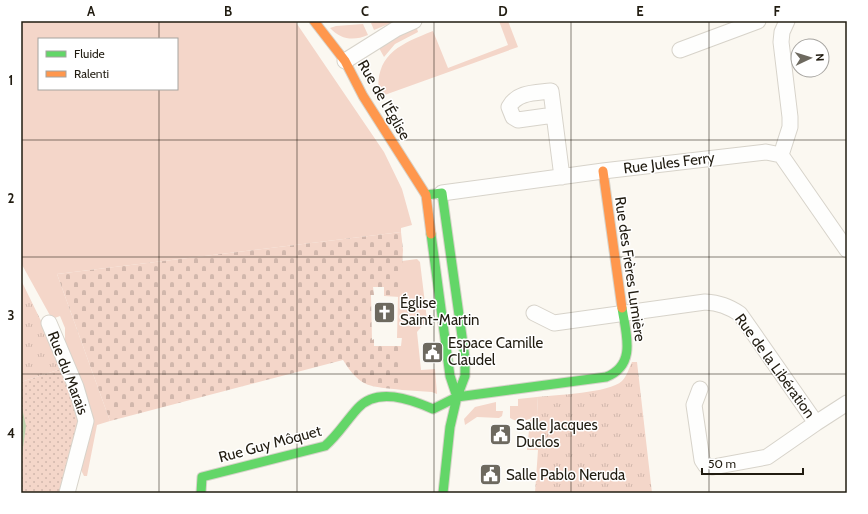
<svg xmlns="http://www.w3.org/2000/svg" width="868" height="514" font-family="Cabin,sans-serif">
	<style>
		.grass { fill: #f4d6c9; fill-rule: evenodd }
		.cemetery { fill: url(#cemetery-stones) }
		.park { fill: url(#park-tufts) }
		.garden { fill: url(#garden-dots) }
		.water { fill: url(#water-ripples) }
		.lines { fill: none; stroke-linecap: round; stroke-linejoin: round }
		.street-casing { stroke: #d7d3ca; stroke-width: 17 }
		.fast-casing { stroke: #d7d3ca; stroke-width: 11 }
		.slow-casing { stroke: #d7d3ca; stroke-width: 11 }
		.street { stroke: #fefefd; stroke-width: 15 }
		.fast { stroke: #63d668; stroke-width: 9 }
		.slow { stroke: #ff974d; stroke-width: 9 }
		.grid { fill: none; stroke: #211c11; stroke-width: 1; stroke-opacity: 0.55 }
		.labels { text-anchor: middle; dominant-baseline: central; stroke-width: 3; stroke-linejoin: round; paint-order: stroke }
		.street-label { font-size: 15px; fill: #211c11; stroke: #fff }
		.poi-label { font-size: 15px; fill: #211c11; stroke: #fff; text-anchor: start }
		.neatline { fill: none; stroke: #211c11; stroke-width: 1.5 }
		.grid-label { font-size: 13px; text-anchor: middle; font-weight: bold; fill: #211c11 }
	</style>
	<defs>
		<pattern id="cemetery-stones" width="16" height="16" patternUnits="userSpaceOnUse"><rect width="16" height="16" fill="#f4d6c9"/><path d="M2 7V4a2 2 0 0 1 4 0v3zM10 15v-3a2 2 0 0 1 4 0v3z" fill="#d1b7ac"/></pattern>
		<pattern id="park-tufts" width="24" height="20" patternUnits="userSpaceOnUse"><rect width="24" height="20" fill="#f4d6c9"/><path d="M3 7l-1-3M5 7V3M7 7l1-3M15 17l-1-3M17 17v-4M19 17l1-3" fill="none" stroke="#d1b7ac"/></pattern>
		<pattern id="garden-dots" width="8" height="8" patternUnits="userSpaceOnUse"><rect width="8" height="8" fill="#f4d6c9"/><path d="M2 2h.1M6 6h.1" fill="none" stroke="#d1b7ac" stroke-width="1.8" stroke-linecap="round"/></pattern>
		<pattern id="water-ripples" width="26" height="14" patternUnits="userSpaceOnUse"><rect width="26" height="14" fill="#bfd2ad"/><path d="M2 4q2-2 4 0t4 0M15 11q2-2 4 0t4 0" fill="none" stroke="#a4b494"/></pattern>
	</defs>
	<rect width="100%" height="100%" fill="#fbf8f1"/>
	<path class="grass" d="M21 21H295L384 152 402 189 412 225 401 228V232L57 274 110 421 97 425 87 476H84L81 470 65 349V328L60 316 52 319 21 263ZM39 39H177V89H39Z
		M377 21H396L374 30 371 23Z
		M499 21H508L518 47 379 97C374 55 398 45 433 31L448 68 508 45Z
		M363 24 368 35C354 41 341 40 330 28L336 26Z
		M416 25 418 32 395 44 384 57 379 48Z
		M417 259 420 262 427 320 417 332 421 370 435 369 437 394 432 392 402 390V338H397L398 297 402 261Z
		M537 397 538 414C530 420 519 424 510 418V406H518V399Z
		M496 402V411H503L502 416 499 418 477 417 465 425 464 419 475 407Z"/>
	<path class="cemetery" d="M401 232 403 250 400 297 384 296V287H373L374 295H371L372 340 374 339V346H401L402 337V390C370 386 361 389 343 360L110 421 57 274Z"/>
	<path class="park" d="M21 280 64 368 21 382Z
		M632 362H637L652 493H535L538 450H527L530 420 538 414 537 397C556 395 609 393 622 381 627 376 629 368 632 362Z"/>
	<path class="garden" d="M64 368 81 415 62 493H21V462L23 441 25 434 21 403V382Z"/>
	<path class="water" d="M21 403 26 426 21 462Z"/>
	<g class="lines">
		<defs>
			<path id="street" d="M680 50 758 21
				M345 61 396 29 414 21
				M554 115 518 120 513 117 509 107C517 92 535 93 551 91L562 177
				M781 155 790 127V117L781 42 782 32 787 21
				M442 193 603 171 766 152 781 155 847 250
				M534 313 554 323 705 302C719 303 728 306 740 314L816 423 847 403
				M49 323 76 387 86 421 67 493
				M700 389 694 405 702 460 706 466 713 467 767 457 816 423"/>
			<path id="fast" d="M426 195 442 193 465 358V376L457 397 450 427 443 493
				M431 234 450 376 457 397
				M201 493 202 477 325 446C338 435 346 421 358 408 377 387 410 399 433 409L457 397 606 377C637 365 626 334 622 308"/>
			<path id="slow" d="M314 21 345 61 363 96 426 195 431 234
				M603 171 622 308"/>
		</defs>
		<use href="#street" class="street-casing"/>
		<use href="#fast" class="fast-casing"/>
		<use href="#slow" class="slow-casing"/>
		<use href="#street" class="street"/>
		<use href="#fast" class="fast"/>
		<use href="#slow" class="slow"/>
	</g>
	<path class="grid" d="M159 21V39M297 21V493M434 21V493M571 21V493M709 21V493M159 89V493M21 140H847M21 257H847M21 374H847"/>
	<defs>
		<symbol id="church-square" viewBox="-11 -11 22 22"><rect x="-9" y="-9" width="18" height="18" rx="4" fill="#6d695f" stroke="#fff"/><path d="M-1.2-6h2.4v3.5h3.3v2.4h-3.3V6h-2.4V-.1h-3.3v-2.4h3.3Z" fill="#fff"/></symbol>
		<symbol id="civic-square" viewBox="-11 -11 22 22"><rect x="-9" y="-9" width="18" height="18" rx="4" fill="#6d695f" stroke="#fff"/><path d="M-.6-6.5H3V-4.5H.6V-3L4-1V1h2V6H-6V1h2V-1L-.6-3ZM-1.2 2.5V6h2.4V2.5Z" fill="#fff"/></symbol>
	</defs>
	<g fill-rule="evenodd">
		<use href="#church-square" x="372" y="300" width="25" height="25"/>
		<use href="#civic-square" x="420" y="340" width="25" height="25"/>
		<use href="#civic-square" x="488" y="422" width="25" height="25"/>
		<use href="#civic-square" x="478" y="462" width="25" height="25"/>
	</g>
	<g class="labels">
		<g class="street-label">
			<text transform="translate(384 100) rotate(60)">Rue de l'Église</text>
			<text transform="translate(669 163) rotate(-7)">Rue Jules Ferry</text>
			<text transform="translate(630 269) rotate(82)">Rue des Frères Lumière</text>
			<text transform="translate(775 366) rotate(54)">Rue de la Libération</text>
			<text transform="translate(68 373) rotate(69)">Rue du Marais</text>
			<text transform="translate(270 444) rotate(-15)">Rue Guy Môquet</text>
		</g>
		<g class="poi-label">
			<text x="400" y="303">Église<tspan x="400" dy="17">Saint-Martin</tspan></text>
			<text x="448" y="343">Espace Camille<tspan x="448" dy="17">Claudel</tspan></text>
			<text x="516" y="425">Salle Jacques<tspan x="516" dy="17">Duclos</tspan></text>
			<text x="506" y="475">Salle Pablo Neruda</text>
		</g>
	</g>
	<rect width="868" height="514" fill="none" stroke="#ffffff" stroke-width="44"/>
	<rect x="38" y="38" width="140" height="52" fill="#ffffff" stroke="#a6a4a0"/>
	<rect x="46" y="51" width="20" height="6" fill="#63d668" stroke="#a6a4a0"/>
	<text x="74" y="58" font-size="12" fill="#211c11">Fluide</text>
	<rect x="46" y="71" width="20" height="6" fill="#ff974d" stroke="#a6a4a0"/>
	<text x="74" y="78" font-size="12" fill="#211c11">Ralenti</text>
	<g transform="translate(810 58) rotate(86)"><circle r="19" fill="#ffffff" stroke="#a6a4a0"/>
	<path d="M0-3L7 15L0 10L-7 15Z" fill="#6d695f"/>
	<text y="-6" font-size="11" font-weight="bold" text-anchor="middle" fill="#211c11">N</text>
	</g>
	<path d="M702 468v6h101v-6" fill="none" stroke="#211c11" stroke-width="2"/>
	<text x="708" y="468" font-size="12" fill="#211c11" stroke="#ffffff" stroke-width="3" paint-order="stroke">50 m</text>
	<rect x="22" y="22" width="824" height="470" class="neatline"/>
	<g class="grid-label">
		<text x="91" y="16">A</text>
		<text x="228" y="16">B</text>
		<text x="365" y="16">C</text>
		<text x="503" y="16">D</text>
		<text x="640" y="16">E</text>
		<text x="777" y="16">F</text>
		<text x="11" y="85">1</text>
		<text x="11" y="203">2</text>
		<text x="11" y="320">3</text>
		<text x="11" y="438">4</text>
	</g>
</svg>
